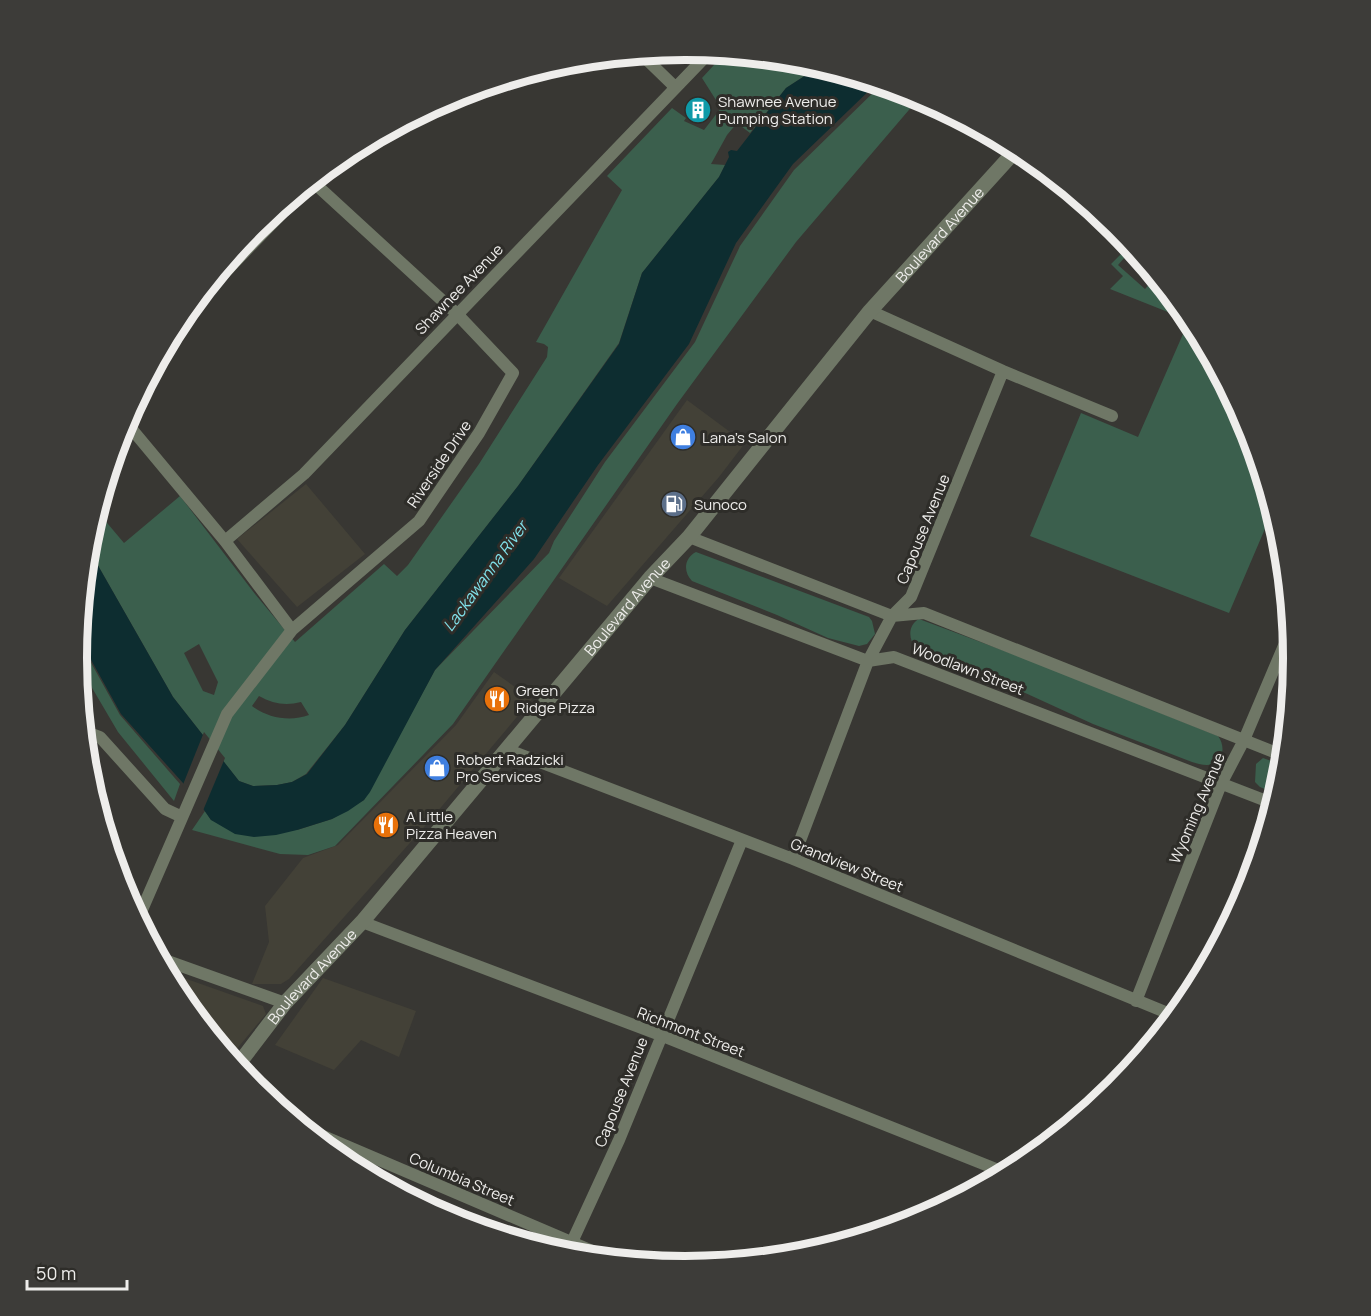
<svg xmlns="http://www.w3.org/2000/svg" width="1371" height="1316" font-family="Manrope,sans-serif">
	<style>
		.built { fill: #434137 }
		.green { fill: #3b5f4d; fill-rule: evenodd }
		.water { fill: #0d2d30 }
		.pier { fill: #383733 }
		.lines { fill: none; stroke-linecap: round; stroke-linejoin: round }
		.minor { stroke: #6f7766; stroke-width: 12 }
		.tertiary { stroke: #6f7766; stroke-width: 15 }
		.labels { text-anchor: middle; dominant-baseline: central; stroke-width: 6; stroke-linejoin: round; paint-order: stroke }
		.poi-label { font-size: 15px; fill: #eeedeb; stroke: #2e2d29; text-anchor: start }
		.street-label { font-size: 15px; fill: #eeedeb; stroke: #2e2d29 }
		.water-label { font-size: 16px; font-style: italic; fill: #81e2eb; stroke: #2e2d29 }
		.rim { fill: none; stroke: #eeedeb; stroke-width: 8 }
	</style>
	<rect width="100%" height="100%" fill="#383733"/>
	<path class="built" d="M687 400 745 443 719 477 607 606 559 578Z
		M306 484 365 554 297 607 237 539Z
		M494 672 532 699 432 818 289 979 281 984H252L269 942 265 906 303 858 338 845 456 725Z
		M167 972 263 1006 266 1014 230 1057 179 996Z
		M323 978 416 1011 399 1057 361 1040 334 1070 275 1045Z"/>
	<path class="green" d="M725 53 805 61 820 66 786 88 750 133 737 123 727 135 711 164 725 165 719 177 642 273 619 343 518 486 405 630 345 725 306 774 292 782 277 785 253 786 239 781 173 697 88 548 97 511 124 543 180 496 255 594 295 642 384 564 397 576 408 565 479 464 547 357 548 347 544 344 536 342 622 190 607 176 672 108 686 118 684 121 704 130 721 108 702 78ZM199 644 218 682 214 695 203 691 184 653ZM259 696C273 704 286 706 301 702L309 715C290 722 268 718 252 706Z
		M881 85 920 97 796 242 677 404 453 724 335 846 308 855 280 854 192 830 205 811 211 820 297 830 332 819 364 800 435 670 549 553 554 541 605 462 695 342 740 246 794 170Z
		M1130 245 1133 248 1118 265 1145 289 1156 277 1193 322 1110 289 1123 276 1111 264Z
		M1183 334 1204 343 1248 425 1273 510 1229 613 1030 536 1081 413 1138 437Z
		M696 552 869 617 872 621 875 634 867 644 859 646 828 638 777 615 692 581C683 572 684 558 696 552Z
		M919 619 1042 665 1218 736C1226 746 1224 765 1207 765 1202 765 1196 763 1192 762L1093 724 1001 682 916 648C908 639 908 625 919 619Z
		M79 641 120 715 180 784 174 801 118 732 78 664Z
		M1263 758 1283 765 1277 794 1260 787 1255 782 1256 764Z"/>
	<path class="water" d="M820 66 877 83 793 164 736 243 689 344 598 465 534 559 435 670 370 792 364 800 348 811 332 819 297 830 276 835 254 837 235 834 211 820 192 793 121 714 79 638 88 548 173 697 239 781 253 786 277 785 292 782 307 774 345 725 405 630 518 486 619 344 642 273 719 177 729 157 728 152 731 150 737 151 786 88Z"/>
	<path class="pier" d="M204 732 225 758 202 813 182 787Z"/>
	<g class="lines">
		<path class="minor" d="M641 54 675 87
			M870 311 1003 371 1112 416
			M182 317 315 179
			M125 421 225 541 292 630
			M689 537 892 616 924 613 1284 756
			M225 541 304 474 710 52
			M650 578 868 661 894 657 1274 804
			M84 731 100 737 165 809 182 817
			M506 749 793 859 1175 1016
			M793 859 868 661 892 616 911 597 1003 371
			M138 919 227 714 292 630 419 521 479 433 513 373 457 314 312 181
			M362 922 660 1035 1006 1173
			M159 958 285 1003
			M1136 1001 1221 784 1244 740 1291 629
			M302 1127 611 1259
			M566 1255 619 1140 742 840"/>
		<path class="tertiary" id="s1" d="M237 1066 285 1003 362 922 650 578 689 537 870 311 1017 149"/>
	</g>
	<defs>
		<symbol id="building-disc" viewBox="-11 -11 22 22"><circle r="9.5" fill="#0f9aa8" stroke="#2e2d29"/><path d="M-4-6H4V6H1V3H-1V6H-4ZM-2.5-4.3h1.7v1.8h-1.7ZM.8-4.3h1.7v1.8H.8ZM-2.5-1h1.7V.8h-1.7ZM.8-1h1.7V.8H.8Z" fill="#fff"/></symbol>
		<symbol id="shop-disc" viewBox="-11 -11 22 22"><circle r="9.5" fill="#3f7fe0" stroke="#2e2d29"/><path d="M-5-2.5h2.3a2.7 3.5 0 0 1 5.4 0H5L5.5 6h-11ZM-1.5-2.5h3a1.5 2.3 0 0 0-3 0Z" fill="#fff"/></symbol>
		<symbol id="fuel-disc" viewBox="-11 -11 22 22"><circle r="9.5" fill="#5c6f8a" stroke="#2e2d29"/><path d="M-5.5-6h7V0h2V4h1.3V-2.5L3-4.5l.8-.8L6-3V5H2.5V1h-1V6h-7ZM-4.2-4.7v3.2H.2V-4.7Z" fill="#fff"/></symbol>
		<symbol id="restaurant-disc" viewBox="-11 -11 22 22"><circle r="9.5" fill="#e8710a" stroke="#2e2d29"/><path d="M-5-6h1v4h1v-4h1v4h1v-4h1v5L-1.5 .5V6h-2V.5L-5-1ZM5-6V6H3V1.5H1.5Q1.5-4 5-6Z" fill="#fff"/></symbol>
	</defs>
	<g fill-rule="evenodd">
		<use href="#building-disc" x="683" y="95" width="30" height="30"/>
		<use href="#shop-disc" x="668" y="422" width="30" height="30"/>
		<use href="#fuel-disc" x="659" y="489" width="30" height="30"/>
		<use href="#restaurant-disc" x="482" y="684" width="30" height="30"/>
		<use href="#shop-disc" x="422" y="753" width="30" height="30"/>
		<use href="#restaurant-disc" x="371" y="810" width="30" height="30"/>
	</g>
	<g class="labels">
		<g class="poi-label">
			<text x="718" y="101">Shawnee Avenue<tspan x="718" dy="17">Pumping Station</tspan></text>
			<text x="702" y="437">Lana's Salon</text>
			<text x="694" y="504">Sunoco</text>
			<text x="516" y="690">Green<tspan x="516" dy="17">Ridge Pizza</tspan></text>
			<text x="456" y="759">Robert Radzicki<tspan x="456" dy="17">Pro Services</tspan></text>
			<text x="406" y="816">A Little<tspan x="406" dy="17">Pizza Heaven</tspan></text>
		</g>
		<g class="street-label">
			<text stroke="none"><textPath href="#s1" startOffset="1089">Boulevard Avenue</textPath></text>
			<text transform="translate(459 289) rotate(-46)">Shawnee Avenue</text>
			<text transform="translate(439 464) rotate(-56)">Riverside Drive</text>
			<text transform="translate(923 529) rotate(-68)">Capouse Avenue</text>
			<text stroke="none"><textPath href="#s1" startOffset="603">Boulevard Avenue</textPath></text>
			<text transform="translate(968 669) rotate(21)">Woodlawn Street</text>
			<text transform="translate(1197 808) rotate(-67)">Wyoming Avenue</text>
			<text transform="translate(847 865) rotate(22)">Grandview Street</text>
			<text stroke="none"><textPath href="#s1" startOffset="117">Boulevard Avenue</textPath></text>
			<text transform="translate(691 1032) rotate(21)">Richmont Street</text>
			<text transform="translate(621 1092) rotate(-68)">Capouse Avenue</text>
			<text transform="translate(462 1179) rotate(23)">Columbia Street</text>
		</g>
		<g class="water-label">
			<text transform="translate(485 576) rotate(-54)">Lackawanna River</text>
		</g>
	</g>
	<path d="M0 0H1371V1316H0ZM87 658a598 598 0 1 1 1196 0a598 598 0 1 1-1196 0Z" fill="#3d3c39" fill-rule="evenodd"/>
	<path class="rim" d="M87 658a598 598 0 1 1 1196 0a598 598 0 1 1-1196 0Z"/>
	<path d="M27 1280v9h100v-9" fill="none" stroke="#eeedeb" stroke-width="3"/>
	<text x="36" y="1280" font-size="18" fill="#eeedeb" stroke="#2e2d29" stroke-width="4.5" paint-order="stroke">50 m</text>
</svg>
